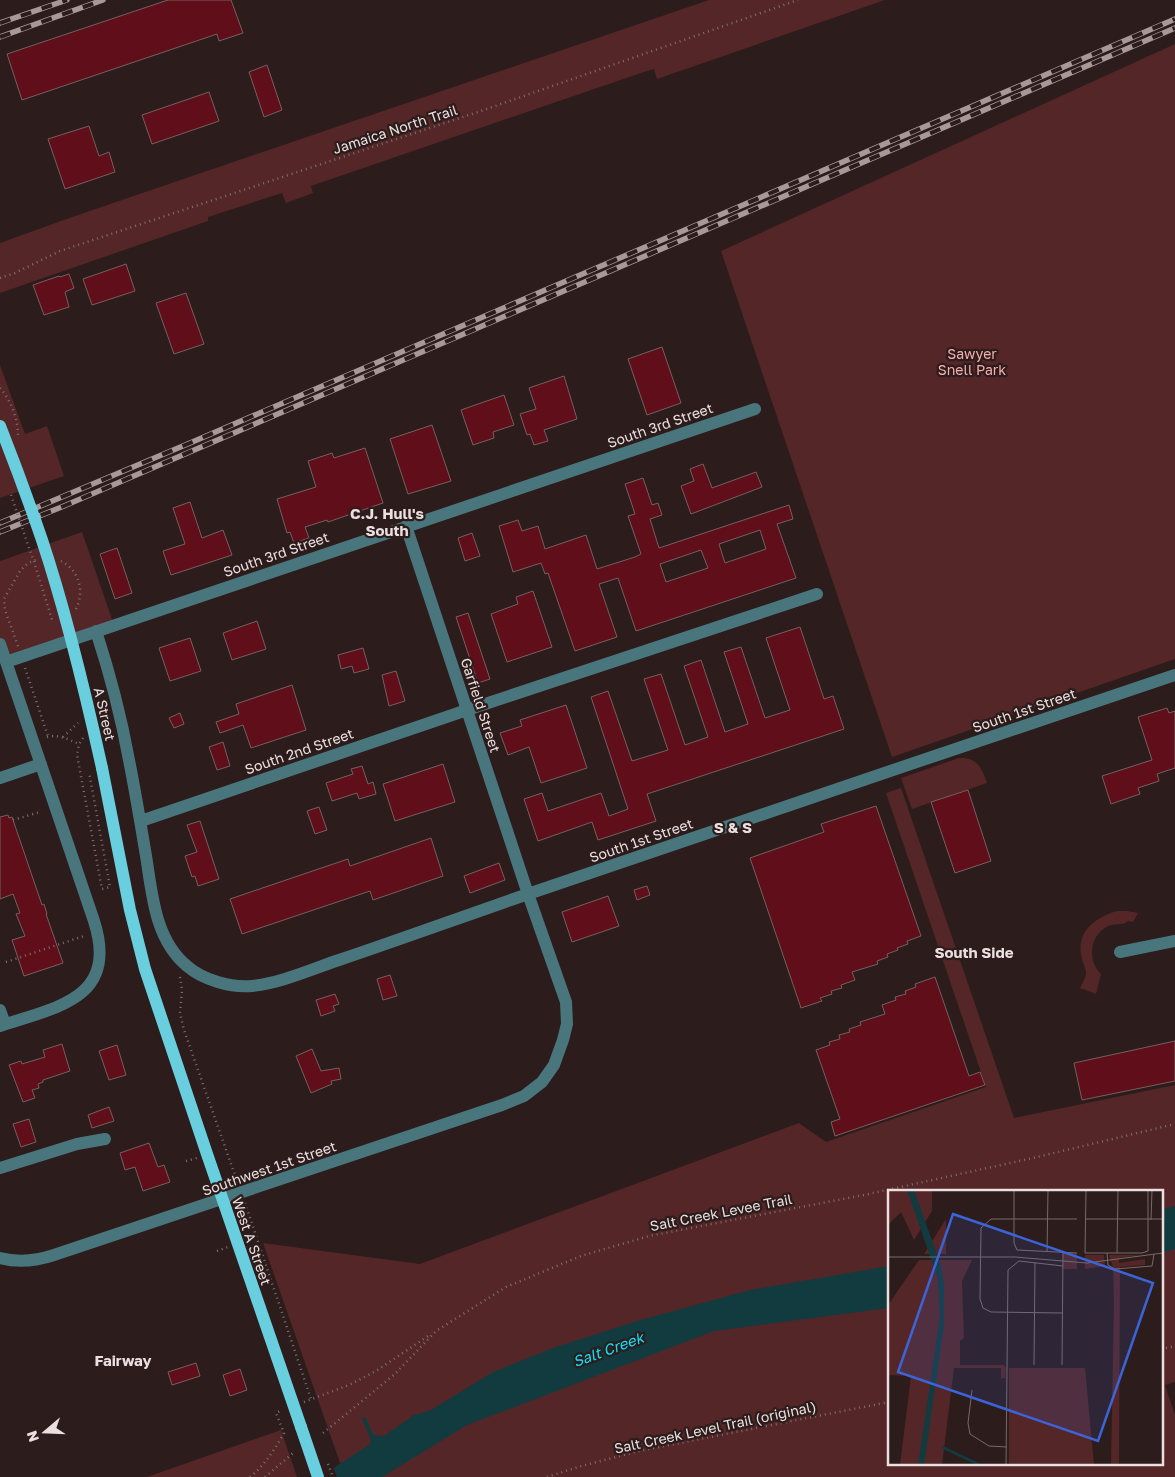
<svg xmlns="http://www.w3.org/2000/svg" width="1175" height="1477" font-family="'Golos Text',sans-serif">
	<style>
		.green { fill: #542627; fill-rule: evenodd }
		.water { fill: #123b40 }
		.pier { fill: #2c1c1c }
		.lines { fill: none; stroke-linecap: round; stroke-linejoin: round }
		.stream { stroke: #123b40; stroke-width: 4 }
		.building { fill: #600e1a; stroke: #74605f; fill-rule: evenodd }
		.path { stroke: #7e7170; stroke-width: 2.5; stroke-dasharray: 1 4; stroke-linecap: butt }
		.minor { stroke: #49767d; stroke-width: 12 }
		.major { stroke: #69cedd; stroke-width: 12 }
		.rail-casing { stroke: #a69998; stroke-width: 5.5 }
		.rail { stroke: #2c1c1c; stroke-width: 4; stroke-dasharray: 11; stroke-linecap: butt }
		.path-bridge { stroke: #7e7170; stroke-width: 2.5; stroke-dasharray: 1 4; stroke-linecap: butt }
		.major-bridge { stroke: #69cedd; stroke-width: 12 }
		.labels { text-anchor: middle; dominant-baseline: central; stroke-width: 4.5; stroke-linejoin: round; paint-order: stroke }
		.street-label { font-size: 14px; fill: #ebe0df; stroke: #2c1c1c }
		.park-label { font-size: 14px; fill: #f6adad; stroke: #2c1c1c }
		.neighbourhood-label { font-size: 15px; font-weight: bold; fill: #ebe0df; stroke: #2c1c1c }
		.water-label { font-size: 15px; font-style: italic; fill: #0ae2fa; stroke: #2c1c1c }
		.inset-river { fill: none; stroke: #123b40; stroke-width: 2.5 }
		.inset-road { fill: none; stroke: #786a6a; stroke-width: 1 }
		.view { fill: #3c64d9; fill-opacity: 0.15; stroke: #3c64d9; stroke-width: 2.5 }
		.inset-edge { fill: none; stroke: #ebe0df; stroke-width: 2.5 }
	</style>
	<rect width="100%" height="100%" fill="#2c1c1c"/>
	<path class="green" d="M709 0H885L657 79 654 69 644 72 311 186 313 193 286 203 282 193 208 217V221L0 293V243L75 216Z
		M1175 44V659L892 757 721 251Z
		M0 365 25 434 47 426 64 476 0 498Z
		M82 532 114 625 6 662 0 644V561Z
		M959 758C977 757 982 768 987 783L912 809 901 778Z
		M901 788 1014 1118 1175 1085V1382L1165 1385 1175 1415V1477H345L263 1243 420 1264 799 1123 826 1142 986 1087 886 793ZM889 1191H1161V1463H889Z
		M1117 911H1127L1138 913 1133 922 1128 921C1123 926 1115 923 1108 926 1089 936 1087 960 1101 974L1096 994 1080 988C1082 984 1086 977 1086 973 1086 967 1081 960 1081 954 1077 930 1097 917 1117 911Z
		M281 1430 297 1477H147L278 1431Z"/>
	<path class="water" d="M1175 1206V1249L1161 1253V1210Z
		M889 1266V1308L714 1331 467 1425 382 1477H320L370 1444 371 1435 384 1436 414 1415 431 1410 493 1372 553 1348 637 1321 750 1290Z"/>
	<path class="pier" d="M333 1466 337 1477H318L319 1475Z"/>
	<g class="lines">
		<path class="stream" d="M364 1419 373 1439"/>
	</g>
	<path class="building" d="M168 0H231L243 33 219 41 217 34 22 100 7 54Z
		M267 65 282 110 264 117 249 72Z
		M209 92 219 121 152 144 142 115Z
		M89 126 99 156 109 152 115 172 65 189 48 139Z
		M126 264 135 291 92 305 83 279Z
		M69 274 74 288 65 292 69 307 44 315 33 285 59 276 60 277Z
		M186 293 204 344 174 354 156 303Z
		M662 347 681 403 647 415 628 359Z
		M564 376 577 419 544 430 548 441 534 445 530 434 527 435 520 414 536 409 529 388Z
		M504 395 514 425 493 432 494 438 473 445 461 410Z
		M432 425 451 481 408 494 390 439Z
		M365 448 383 503 328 522 327 520 305 527 309 538 294 543 290 532 287 533 277 499 316 487 308 461 332 453 334 458Z
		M703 464 712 488 756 472 762 487 691 514 681 486 694 481 690 469Z
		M643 478 652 505 658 503 662 515 650 519 659 548 789 505 793 519 777 524 796 578 636 631 618 578 599 584 617 637 575 651 548 573 545 574 541 563 513 572 499 526 518 520 522 531 538 526 545 549 586 535 597 569 635 557 641 554 628 516 635 514 625 484ZM760 530 766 549 725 563 719 544ZM701 550 708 568 666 582 660 564Z
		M190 502 202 538 223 530 232 555 171 575 163 551 185 544 173 508Z
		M472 533 480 556 465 561 458 538Z
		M117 548 132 593 115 599 100 554Z
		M533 591 552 647 507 662 491 614 518 604 516 597Z
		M468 613 490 679 478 683 456 617Z
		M257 621 266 649 232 660 223 633Z
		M800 627 824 699 833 696 844 729 647 794 656 821 598 840 592 822 538 841 524 799 542 793 548 811 601 793 609 816 628 809 591 697 608 691 632 761 668 750 644 679 661 674 685 745 708 737 684 666 701 660 725 732 748 724 724 652 741 647 765 718 790 710 766 638Z
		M190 638 201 671 170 681 159 648Z
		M363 648 369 669 354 673 352 666 341 669 338 655Z
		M396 671 405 701 389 706 382 675Z
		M292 685 306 730 251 748 243 725 220 733 216 722 239 714 236 704Z
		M566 705 587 768 541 783 529 747 508 755 500 733 522 726 520 720Z
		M1167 708 1169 713 1175 711V768L1157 774 1159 781 1138 788 1140 794 1111 804 1102 776 1152 760 1138 717Z
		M180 713 184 724 174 728 169 718Z
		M223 742 230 766 217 770 209 747Z
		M443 764 455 802 395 821 383 784Z
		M362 766 368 784 373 782 376 794 359 799 357 793 332 801 326 783 353 774 351 769Z
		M968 790 991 861 955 873 931 802Z
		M876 806 921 936 907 941 908 944 897 948 898 950 887 954 888 957 877 961 878 964 852 972 855 980 841 985 842 988 831 991 832 994 820 998 822 1001 801 1008 750 858 824 832 821 824Z
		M319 807 327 830 315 834 307 811Z
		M8 815 9 818 12 817 42 905 44 904 47 914H46L63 963 24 976 12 940 25 936 16 914 20 913 13 894 0 899V817Z
		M200 821 219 879 198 886 195 876 192 877 185 856 197 852 187 825Z
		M431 838 443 876 373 900 370 891 242 934 230 899 348 859 350 866Z
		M499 863 505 880 470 893 464 876Z
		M647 886 650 895 637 900 634 890Z
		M608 896 619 926 572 942 562 912Z
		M390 975 397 996 383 1000 377 979Z
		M935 977 969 1076 980 1072 985 1085 835 1136 831 1122 840 1119 816 1050 830 1045 829 1042 840 1039 839 1035 850 1032 849 1029 861 1025 860 1022 885 1014 882 1005 896 1000 895 997 906 994 905 991 916 987 915 984Z
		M335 994 339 1004 333 1006 335 1011 321 1016 316 1000Z
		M1175 1041V1081L1082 1100 1074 1063Z
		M62 1044 70 1071 43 1080V1082L38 1084 39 1088 32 1090 35 1098 23 1102 9 1065 21 1061 22 1064 45 1057 43 1050Z
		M117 1045 126 1075 109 1080 99 1051Z
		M312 1049 321 1071 339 1068 341 1079 331 1081 332 1084 311 1093 296 1056Z
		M109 1107 114 1121 92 1128 88 1115Z
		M29 1119 36 1142 21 1147 13 1124Z
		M149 1143 158 1167 164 1165 170 1182 143 1191 135 1167 125 1170 120 1153Z
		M196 1363 200 1376 172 1385 168 1372Z
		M240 1369 247 1390 230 1396 223 1375Z"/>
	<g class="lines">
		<path class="path" d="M0 278 15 273 60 251 481 111 798 0
			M0 388C11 400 18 419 18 435
			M61 561C79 570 85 591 76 609
			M18 646 5 610 4 599 20 571 28 563 36 560
			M25 668 48 736
			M47 737C58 734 68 739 79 744
			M63 737 78 723
			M83 738 79 744 77 755 102 889 110 887 89 772
			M13 820 40 812
			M6 962 84 936
			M180 977 182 990 180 1013 184 1030 237 1181
			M186 1161 197 1158
			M245 1203 311 1399
			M217 1251 228 1247
			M1161 1349 1175 1346
			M304 1402 349 1385 376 1371 431 1334
			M323 1433 395 1374 436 1331 506 1287 581 1256 649 1236 864 1195 1033 1158 1175 1124
			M250 1477C264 1466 275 1449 284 1433L276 1413 282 1410
			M265 1477 293 1453
			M547 1477 578 1467 639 1451 889 1402"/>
		<path class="minor" d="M96 631C110 674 121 716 129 760 135 790 140 820 145 850 152 889 153 938 187 966 203 980 231 988 252 986 281 983 312 969 339 960 404 938 467 915 531 893 746 820 960 747 1175 675
			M0 644 94 921C119 999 57 1007 0 1026
			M6 662 755 409
			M0 778 41 764
			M141 821 467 710 817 594
			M1120 952 1175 941
			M0 1010 5 1024
			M0 1168 77 1144 105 1139
			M0 1258C19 1263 36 1261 54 1255L502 1105 524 1096 542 1082 554 1065 563 1040 567 1024 566 1002 528 894 406 526"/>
		<path class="major" d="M102 768 130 910 145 969 207 1154 301 1427"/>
		<defs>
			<path id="rail" d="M0 23 67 0
				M0 37 103 0
				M0 523 190 443 1175 19
				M0 532 64 506 1175 28"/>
		</defs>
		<use href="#rail" class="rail-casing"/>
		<use href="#rail" class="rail"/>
		<path class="path-bridge" d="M11 495 36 568 53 623
			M328 1464 333 1477"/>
		<path class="major-bridge" d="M0 426C15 464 29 502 42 540 67 615 85 691 102 768
			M301 1427 318 1477"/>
	</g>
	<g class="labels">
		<g class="street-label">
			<text transform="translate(395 129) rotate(-18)">Jamaica North Trail</text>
			<text transform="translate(660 425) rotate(-19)">South 3rd Street</text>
			<text transform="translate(276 554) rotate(-19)">South 3rd Street</text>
			<text transform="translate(481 705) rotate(72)">Garfield Street</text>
			<text transform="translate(1024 710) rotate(-19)">South 1st Street</text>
			<text transform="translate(105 714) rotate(77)">A Street</text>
			<text transform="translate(299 751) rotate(-19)">South 2nd Street</text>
			<text transform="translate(641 840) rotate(-19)">South 1st Street</text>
			<text transform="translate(269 1168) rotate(-19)">Southwest 1st Street</text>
			<text transform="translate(721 1212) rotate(-11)">Salt Creek Levee Trail</text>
			<text transform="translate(252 1241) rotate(71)">West A Street</text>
			<text transform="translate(715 1427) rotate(-12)">Salt Creek Level Trail (original)</text>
		</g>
		<g class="park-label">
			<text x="972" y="353">Sawyer<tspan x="972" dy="16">Snell Park</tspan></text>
		</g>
		<g class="neighbourhood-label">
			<text x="387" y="513">C.J. Hull's<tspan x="387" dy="17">South</tspan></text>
			<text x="733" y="827">S &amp; S</text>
			<text x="974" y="952">South Side</text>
			<text x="123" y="1360">Fairway</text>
		</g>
		<g class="water-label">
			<text transform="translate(608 1349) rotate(-20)">Salt Creek</text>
		</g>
	</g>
	<g transform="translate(888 1190)">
		<rect width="275" height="275" fill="#2c1c1c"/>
		<path d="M1 0H44V21L26 50 13 22 1 34ZM58 29V64H36ZM175 63H189V79H175ZM197 65H216L217 76 197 79ZM221 65H252L231 68V73L257 69V75L232 77 231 275H223L226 111 225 77ZM31 70H84L74 91 76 148 72 151V175H116L118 178 117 188 113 189V178H66L54 275H12L23 186 0 185V115ZM121 178H197L206 275H121Z" fill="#542627"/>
		<path d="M19 0H26L53 76 56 95V134L36 275H30L52 127 50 89Z" fill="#123b40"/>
		<path class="inset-river" d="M54 257 92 275"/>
		<path class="inset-road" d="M126 0V53L129 60 189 63M198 0 197 63H254L260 61V0M197 29H275M263 30 264 0M159 62 160 0M219 63 220 75 227 79 264 76 266 64M229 63 230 0M0 67H127L199 73 275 63M175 123 103 122 95 118 92 109 93 38 103 29H189M146 175 147 73M174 175 175 63M84 200 80 233 82 244 101 256 119 257M118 275 120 80 131 71 175 76"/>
		<path class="view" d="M65 24 265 93 210 251 10 182Z"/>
		<rect width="275" height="275" class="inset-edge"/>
	</g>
	<g transform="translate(45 1432) rotate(251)" stroke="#2c1c1c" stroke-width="4" paint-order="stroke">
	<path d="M0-4L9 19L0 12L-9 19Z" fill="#ebe0df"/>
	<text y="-8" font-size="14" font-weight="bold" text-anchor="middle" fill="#ebe0df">N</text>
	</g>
</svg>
